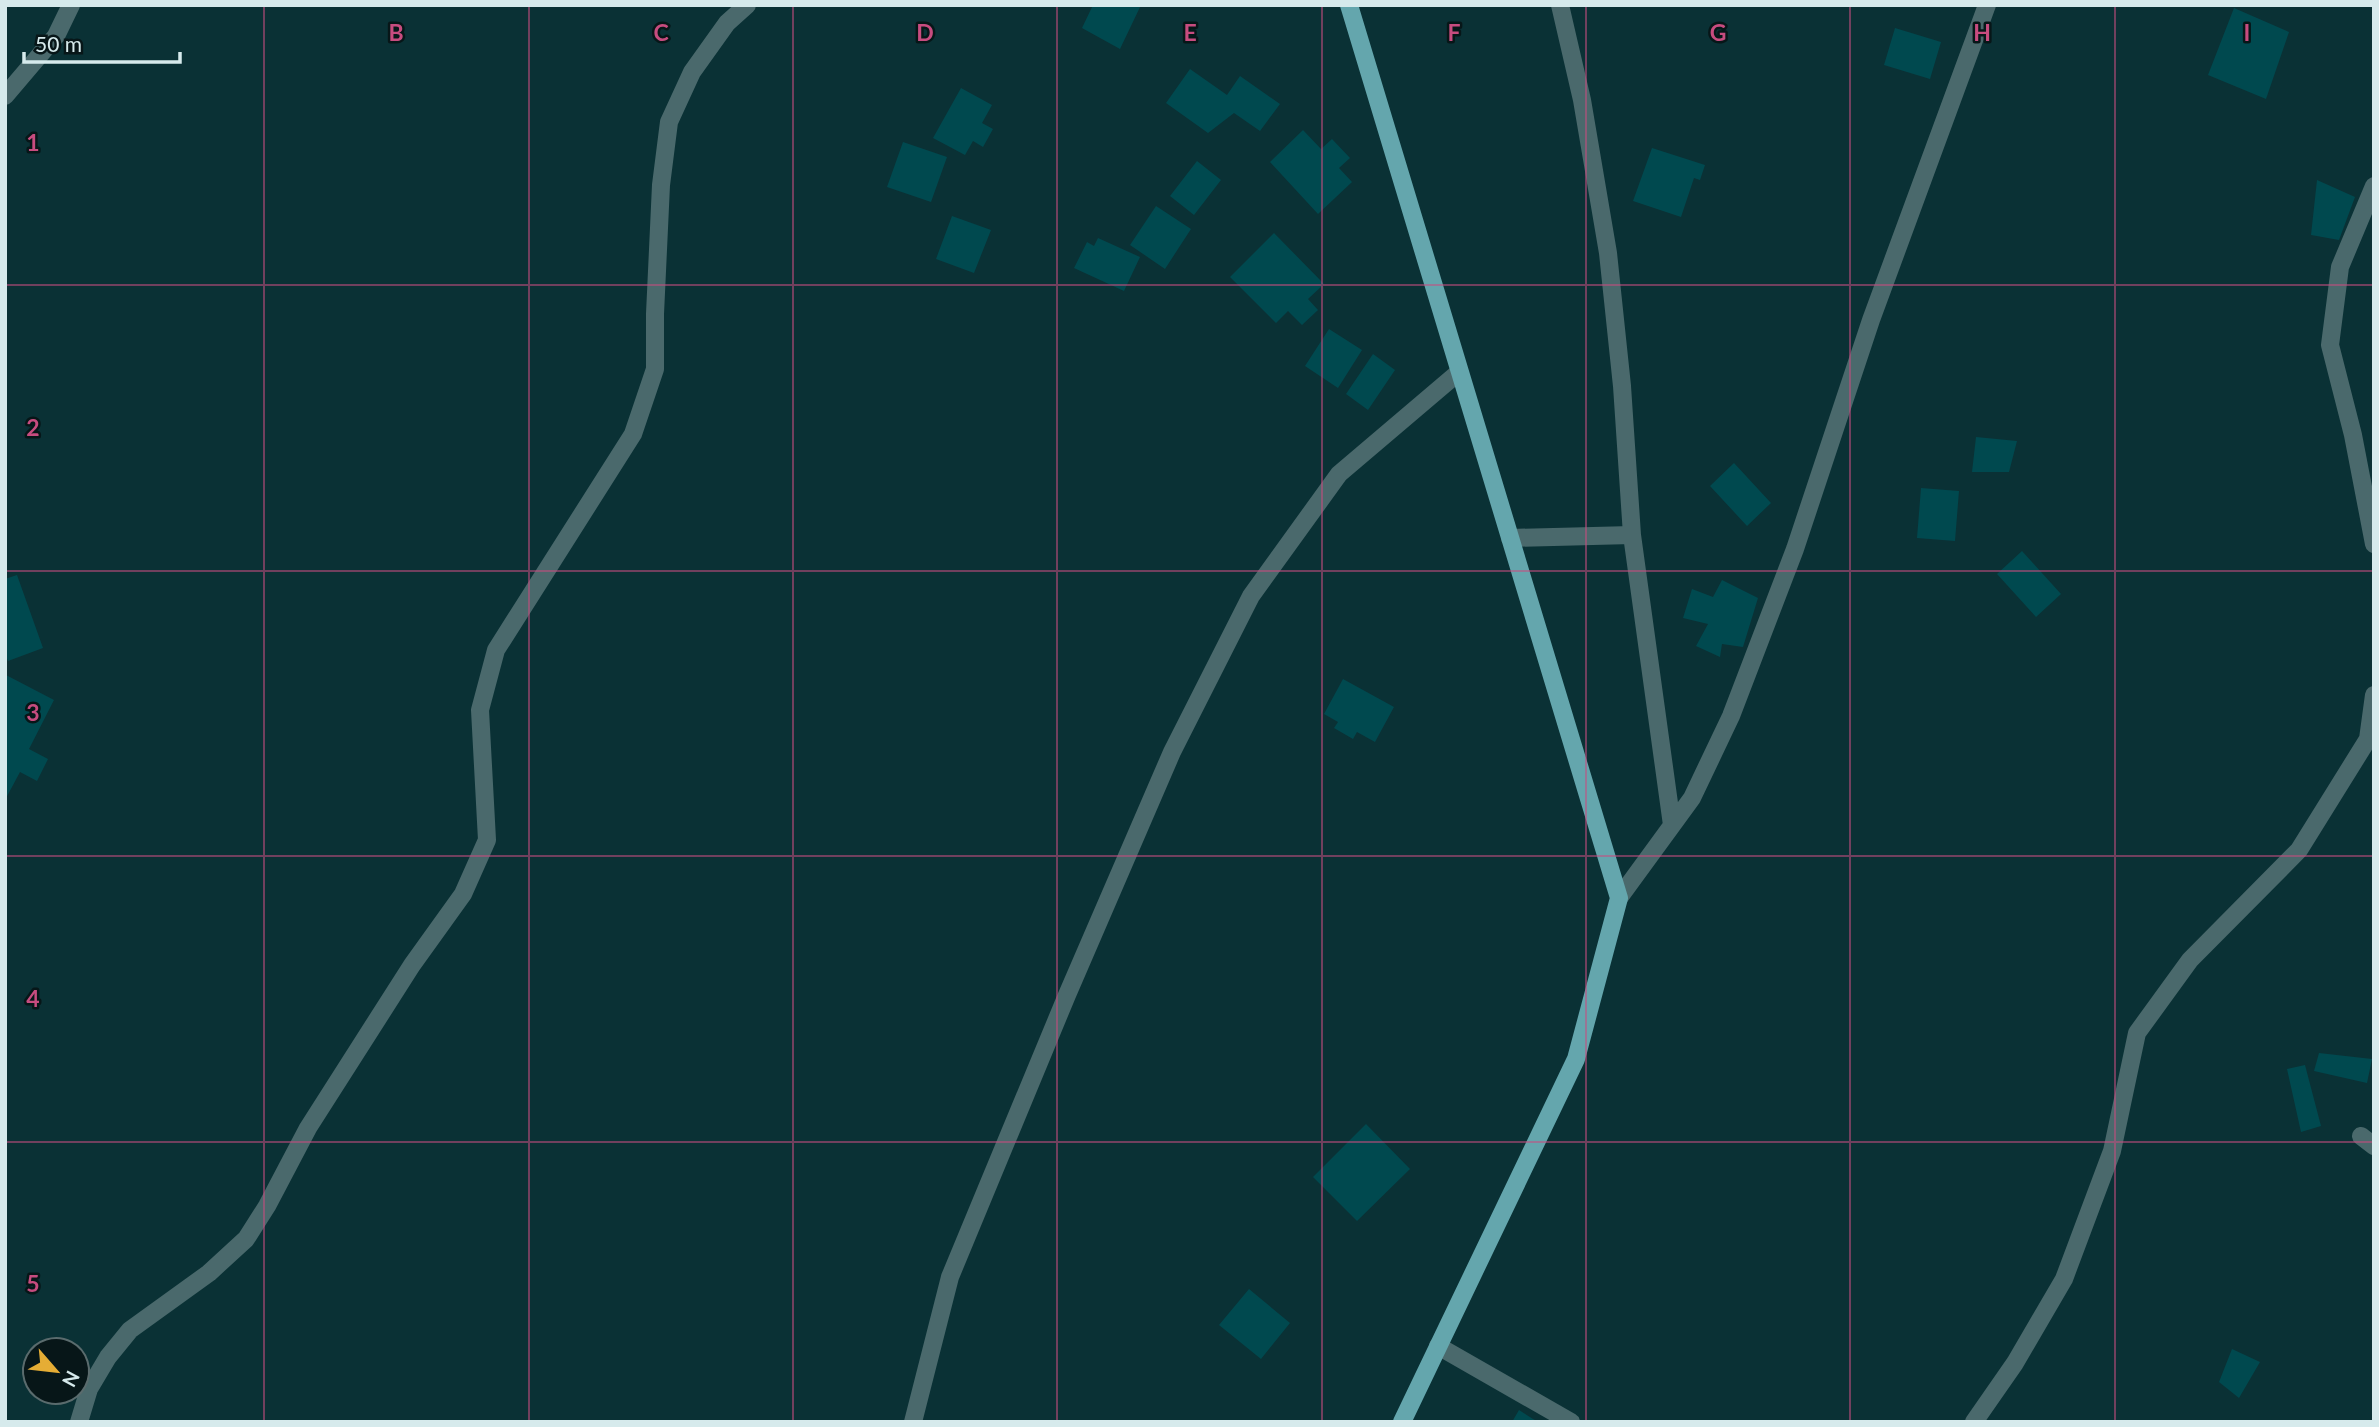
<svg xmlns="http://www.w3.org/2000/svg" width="2379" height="1427" font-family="Lato,sans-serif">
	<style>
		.building { fill: #00494f }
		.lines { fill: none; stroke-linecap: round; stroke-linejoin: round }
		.minor { stroke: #4a696c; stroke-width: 18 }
		.major { stroke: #64a6ad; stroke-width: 18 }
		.grid { fill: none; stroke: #c74c7f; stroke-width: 2; stroke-opacity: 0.55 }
		.grid-label { font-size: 23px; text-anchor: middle; font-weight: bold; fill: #c74c7f; stroke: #071618; stroke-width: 5; stroke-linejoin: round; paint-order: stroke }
	</style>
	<rect width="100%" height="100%" fill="#0a3135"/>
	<path class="building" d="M1093 5H1141L1120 49 1082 28Z
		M2234 8 2289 32 2266 99 2208 75Z
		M1895 28 1941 42 1930 79 1884 65Z
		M1190 69 1227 95 1240 76 1280 104 1260 131 1234 113 1208 133 1166 103Z
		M961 88 992 105 982 123 993 129 983 147 973 141 965 155 933 138Z
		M1303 130 1321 149 1332 139 1350 158 1339 168 1352 182 1318 214 1270 162Z
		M903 142 947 157 931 202 887 187Z
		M1652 148 1705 165 1700 180 1694 178 1681 217 1633 201Z
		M1197 161 1221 180 1194 215 1170 196Z
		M2317 180 2355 197 2339 240 2311 235Z
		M1156 206 1191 229 1165 269 1130 245Z
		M952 216 991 230 974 273 936 259Z
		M1274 233 1324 284 1308 299 1318 310 1302 325 1288 311 1276 323 1230 277Z
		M1098 238 1140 257 1124 291 1074 268 1087 242 1094 246Z
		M1329 329 1362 350 1338 388 1305 366Z
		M1373 354 1395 370 1368 410 1346 394Z
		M1976 437 2017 441 2009 472H1972Z
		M1734 463 1771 503 1747 526 1710 486Z
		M1921 488 1959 491 1955 541 1917 538Z
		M2022 551 2061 594 2036 617 1997 574Z
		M17 575 43 648 8 661 5 654V579Z
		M1722 580 1758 598 1743 647 1722 644 1720 657 1696 646 1708 624 1683 618 1692 589 1713 597Z
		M6 675 54 700 29 749 48 759 37 781 20 772 5 800Z
		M1343 679 1394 707 1375 742 1357 732 1353 739 1334 728 1338 722 1324 714Z
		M2319 1053 2372 1059 2367 1083 2314 1071Z
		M2305 1065 2321 1126 2301 1132 2287 1069Z
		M1366 1124 1410 1169 1357 1221 1313 1177Z
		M1249 1289 1290 1323 1261 1359 1219 1325Z
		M2232 1349 2260 1362 2239 1398 2219 1382Z
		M1519 1410 1533 1419 1539 1422H1512Z"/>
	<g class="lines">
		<path class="minor" d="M1560 5 1582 100 1608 253 1622 386 1632 535 1672 825
			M5 96 56 36 71 5
			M2374 186 2340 267 2330 345 2353 435 2374 544
			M1510 538 1632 535
			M1619 898 1692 798 1731 716 1795 549 1871 320 1987 5
			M2361 1136 2374 1146
			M1438 1346 1571 1422
			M79 1422 89 1389 108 1357 130 1330 209 1273 246 1239 267 1206 308 1128 412 965 463 894 487 840 480 710 496 650 633 434 655 369V314L661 185 669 122 692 72 727 23 747 5
			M913 1422 950 1277 1067 995 1172 752 1251 596 1339 474 1459 372
			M1974 1422 2015 1363 2064 1279 2112 1151 2137 1033 2190 960 2299 850 2368 739 2374 695"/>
		<path class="major" d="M1349 5 1619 898 1576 1059 1402 1422"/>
	</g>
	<path class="grid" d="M264 5V1422M529 5V1422M793 5V1422M1057 5V1422M1322 5V1422M1586 5V1422M1850 5V1422M2115 5V1422M5 285H2374M5 571H2374M5 856H2374M5 1142H2374"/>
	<g class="grid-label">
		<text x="396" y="41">B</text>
		<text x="661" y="41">C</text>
		<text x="925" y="41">D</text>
		<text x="1190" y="41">E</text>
		<text x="1454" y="41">F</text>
		<text x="1718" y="41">G</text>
		<text x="1982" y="41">H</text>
		<text x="2247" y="41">I</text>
		<text x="33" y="151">1</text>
		<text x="33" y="436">2</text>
		<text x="33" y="721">3</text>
		<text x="33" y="1007">4</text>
		<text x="33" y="1292">5</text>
	</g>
	<rect width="2379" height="1427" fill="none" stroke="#d6eaec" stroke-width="14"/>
	<g transform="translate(56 1371) rotate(118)"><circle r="33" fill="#071618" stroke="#5a6b6d" stroke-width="2"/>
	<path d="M0-5L12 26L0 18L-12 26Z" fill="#e5ad35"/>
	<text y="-10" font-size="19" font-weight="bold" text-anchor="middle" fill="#d6eaec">N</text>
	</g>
	<path d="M24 52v10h156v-10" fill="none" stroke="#d6eaec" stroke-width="3.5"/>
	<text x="35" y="52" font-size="21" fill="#d6eaec" stroke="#071618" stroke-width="5" paint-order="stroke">50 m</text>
</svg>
